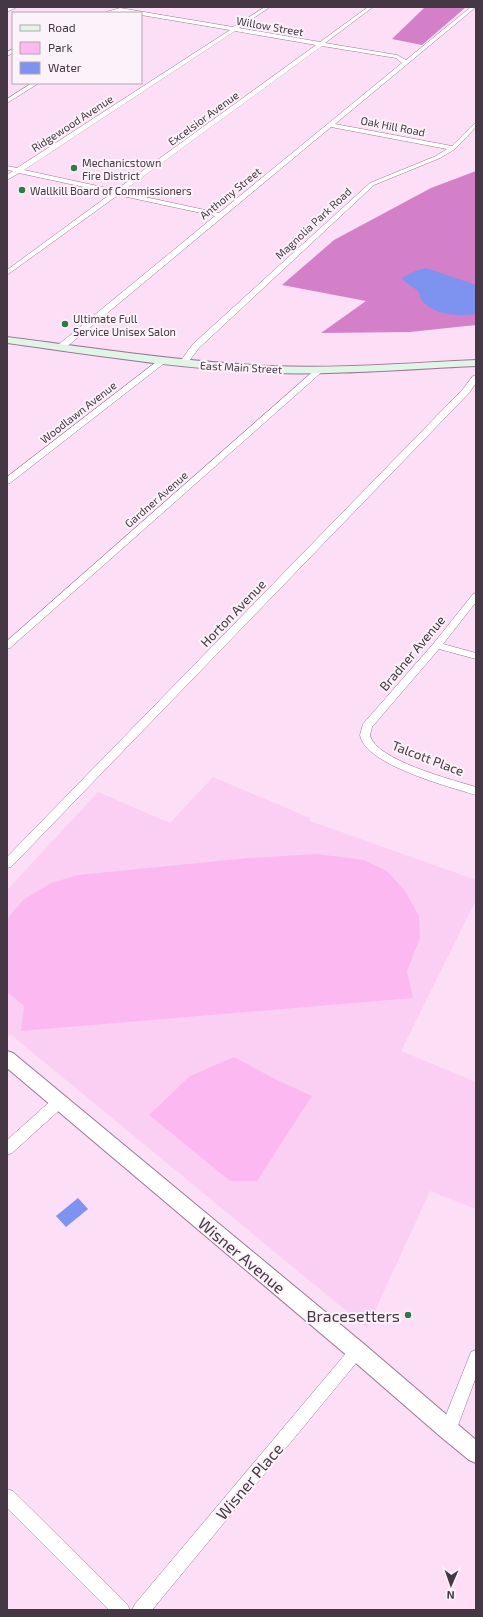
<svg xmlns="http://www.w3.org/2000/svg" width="483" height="1617" font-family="'Exo 2',sans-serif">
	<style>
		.built { fill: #fbcff3 }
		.green { fill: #fcb9f1 }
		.forest { fill: #d480c8 }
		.water { fill: #7d93ef }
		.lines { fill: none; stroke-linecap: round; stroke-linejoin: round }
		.minor-casing { stroke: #997793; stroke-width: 1 }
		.tertiary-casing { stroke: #997793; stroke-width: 2 }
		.secondary-casing { stroke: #997793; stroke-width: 2 }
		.minor { fill: #fff; fill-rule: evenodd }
		.tertiary { fill: #fff; fill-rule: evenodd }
		.secondary { fill: #e0f5e6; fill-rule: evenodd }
		.poi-dot { fill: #2d7a48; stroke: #fbf3f9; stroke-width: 1.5 }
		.labels { text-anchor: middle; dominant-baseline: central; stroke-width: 4; stroke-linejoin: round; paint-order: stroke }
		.far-street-label { font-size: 11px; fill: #453743; stroke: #fbf3f9 }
		.far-poi-label { font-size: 11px; fill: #453743; stroke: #fbf3f9; text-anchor: start }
		.street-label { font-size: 13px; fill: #453743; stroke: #fbf3f9 }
		.near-street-label { font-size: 16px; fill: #453743; stroke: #fbf3f9 }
		.near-poi-label { font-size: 16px; fill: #453743; stroke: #fbf3f9; text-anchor: end }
	</style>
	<rect width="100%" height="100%" fill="#fcdef6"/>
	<path class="built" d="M213 777 310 818V821L476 880V900L401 1051 476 1082V1209L430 1191 367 1328 10 1034 7 1037V890L98 792 170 823Z"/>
	<path class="green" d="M317 854 364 860 387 871 405 891 419 916 420 938 407 971 413 998 21 1031 24 1006 7 992V919L23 900 51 883 78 875 248 858Z
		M234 1057 277 1080 312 1096 257 1181H230L149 1115 190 1076Z"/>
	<path class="forest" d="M425 7H466L422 45 392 39Z
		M476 171V325L410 332 321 333 366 301 282 285 334 240 431 188Z"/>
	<path class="water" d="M426 268 476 285V314C459 316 438 316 424 303 420 300 420 293 417 290 411 286 406 284 402 278L415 271Z
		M78 1198 88 1209 66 1227 56 1216Z"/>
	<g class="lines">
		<defs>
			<path id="minor" d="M10 7H17L7 12V8Z
				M265 7H270L239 28 320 42 368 7H373L325 43 397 55 406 60 471 7H476L335 124 452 146 476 122V127L455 149 440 158 374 185 199 348 186 365H183L179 363 193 344 370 183 436 156 447 149 331 127 64 349H58V345L215 216 118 195 7 275V270L112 193 19 173 7 180V175L13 171 7 170V166L17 168 230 30 141 15V13L120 12 105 13 106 12 120 8 233 27ZM235 31 316 45 116 190 24 170ZM322 46 396 58 402 63 219 213 122 192Z
				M13 49V53L7 56V52Z
				M32 83H39L7 103V99Z
				M160 359H163L167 361 10 483 7 484V477Z
				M317 368H323L324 370 10 648 7 649V641Z
				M473 376H476V383L469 393 11 867 7 868V857L463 389Z
				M476 593V602L443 644 476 653V659L439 649 372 727 370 735C375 760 453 780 476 787V795C450 787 365 765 360 735L363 724 434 643 473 594Z
				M59 1096 64 1098 66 1102 64 1106 12 1153 7 1155V1140L54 1098Z
				M357 1344 362 1346 365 1351 362 1356 152 1610H132L135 1604 352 1346Z
				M476 1350V1377L454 1436 448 1438 442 1436 440 1430 471 1352Z
				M7 1489 13 1491 127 1604 130 1610H109L7 1508Z"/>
			<path id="tertiary" d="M7 1051 13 1053 364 1344 476 1440V1463L469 1460 441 1437 350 1358 7 1068Z"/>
			<path id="secondary" d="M7 337C94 348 181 362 270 366 338 369 407 363 476 360V366C407 369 338 375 270 373 181 369 94 355 7 343Z"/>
		</defs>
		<use href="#minor" class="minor-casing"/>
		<use href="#tertiary" class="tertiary-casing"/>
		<use href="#secondary" class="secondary-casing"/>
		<use href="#minor" class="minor"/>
		<use href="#tertiary" class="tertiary"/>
		<use href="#secondary" class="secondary"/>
	</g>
	<g class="poi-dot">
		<circle cx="74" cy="168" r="4"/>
		<circle cx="22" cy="190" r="4"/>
		<circle cx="65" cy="324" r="4"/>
		<circle cx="408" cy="1315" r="4"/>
	</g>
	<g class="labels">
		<g class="far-street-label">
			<text transform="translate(270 26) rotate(10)">Willow Street</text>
			<text transform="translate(203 118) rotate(-36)">Excelsior Avenue</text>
			<text transform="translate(72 123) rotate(-33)">Ridgewood Avenue</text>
			<text transform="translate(393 126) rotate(11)">Oak Hill Road</text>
			<text transform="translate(230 193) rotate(-39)">Anthony Street</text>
			<text transform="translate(313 223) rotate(-43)">Magnolia Park Road</text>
			<text transform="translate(241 367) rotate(3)">East Main Street</text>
			<text transform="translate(78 412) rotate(-38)">Woodlawn Avenue</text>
			<text transform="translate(156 499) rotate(-41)">Gardner Avenue</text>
		</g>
		<g class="far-poi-label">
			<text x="82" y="162">Mechanicstown<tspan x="82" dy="13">Fire District</tspan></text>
			<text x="30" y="190">Wallkill Board of Commissioners</text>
			<text x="73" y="318">Ultimate Full<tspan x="73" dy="13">Service Unisex Salon</tspan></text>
		</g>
		<g class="street-label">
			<text transform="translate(233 613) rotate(-46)">Horton Avenue</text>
			<text transform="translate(412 653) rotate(-50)">Bradner Avenue</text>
			<text transform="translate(428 758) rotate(21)">Talcott Place</text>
		</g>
		<g class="near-street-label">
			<text transform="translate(242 1255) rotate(40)">Wisner Avenue</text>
			<text transform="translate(249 1481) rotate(-50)">Wisner Place</text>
		</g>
		<g class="near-poi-label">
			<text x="400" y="1315">Bracesetters</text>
		</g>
	</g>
	<rect width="483" height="1617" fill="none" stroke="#453743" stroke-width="16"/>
	<rect x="12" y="12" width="130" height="72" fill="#fbf3f9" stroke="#b2a8b0"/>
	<rect x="20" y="25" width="20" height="6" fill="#e0f5e6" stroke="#b2a8b0"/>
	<text x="48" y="32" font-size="12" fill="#453743">Road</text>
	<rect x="20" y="42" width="20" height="12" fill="#fcb9f1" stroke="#b2a8b0"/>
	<text x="48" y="52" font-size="12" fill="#453743">Park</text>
	<rect x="20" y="62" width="20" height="12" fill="#7d93ef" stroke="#b2a8b0"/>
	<text x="48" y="72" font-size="12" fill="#453743">Water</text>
	<g transform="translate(451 1585) rotate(182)" stroke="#fbf3f9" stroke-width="3" paint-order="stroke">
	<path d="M0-3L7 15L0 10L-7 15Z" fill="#453743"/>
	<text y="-6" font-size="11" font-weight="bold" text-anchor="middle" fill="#453743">N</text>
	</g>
</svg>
